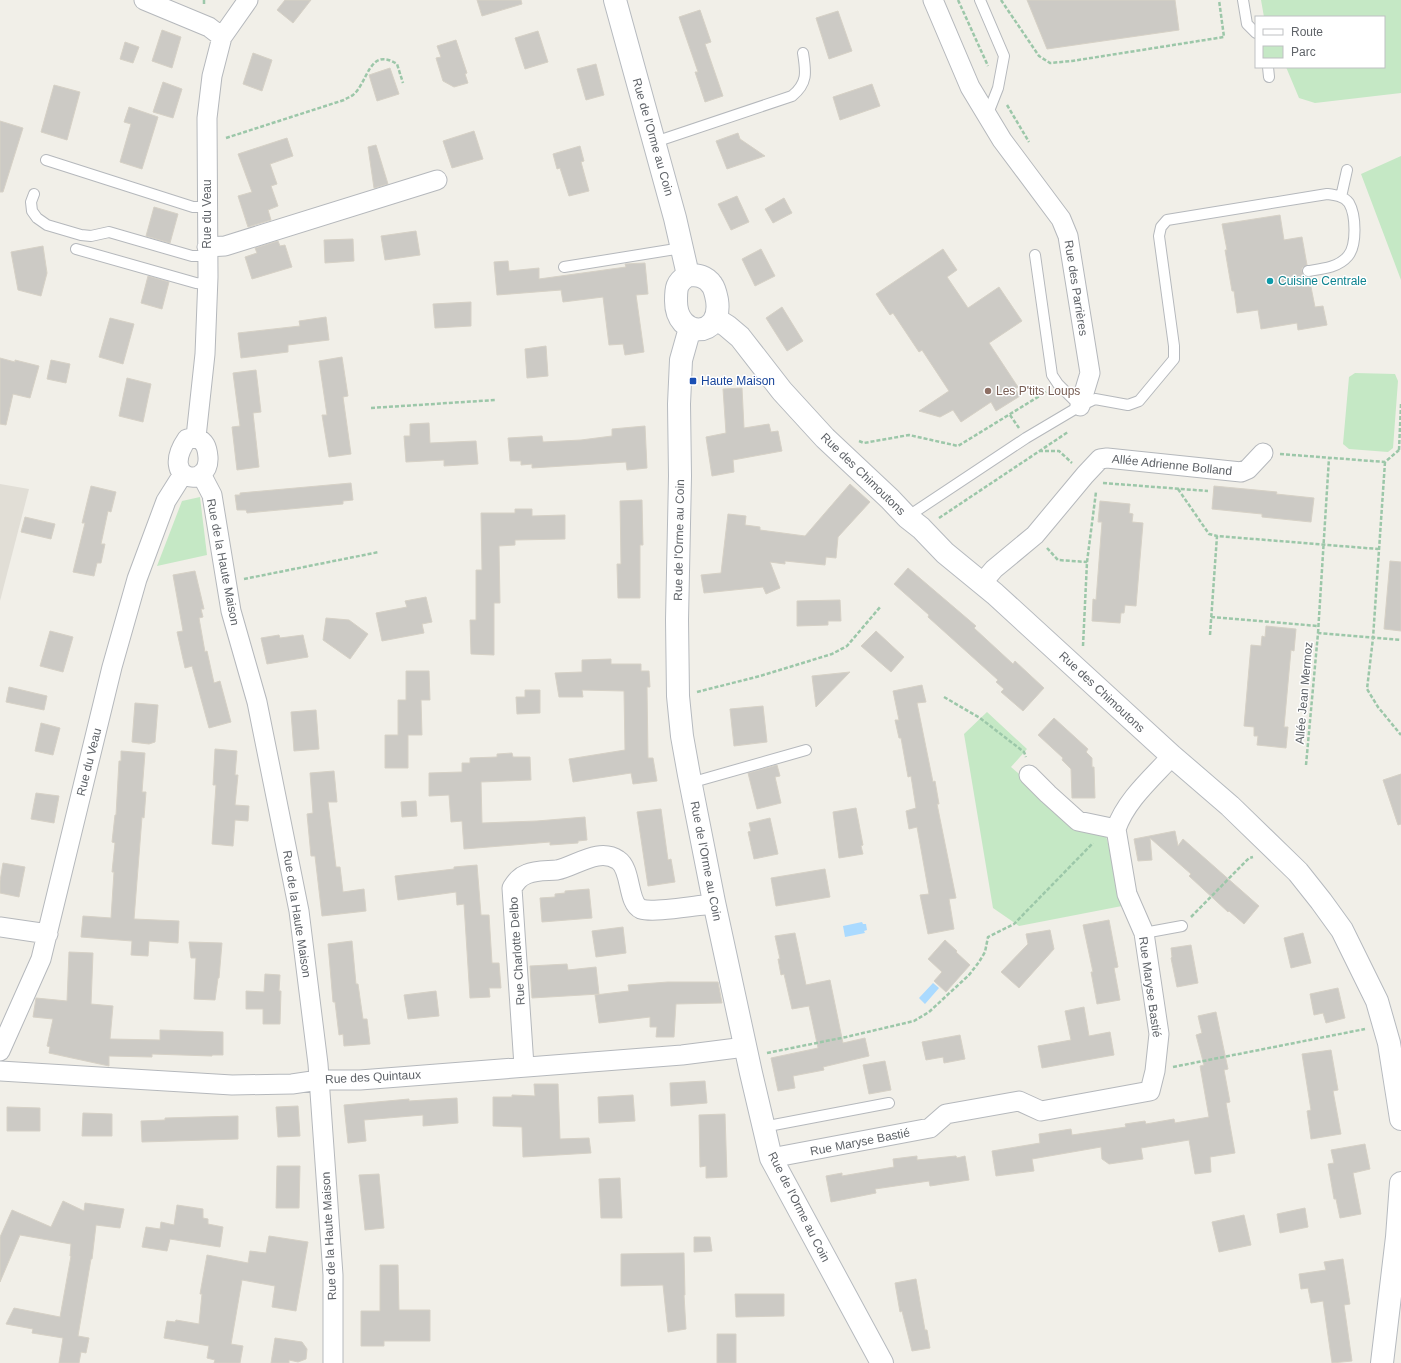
<svg xmlns="http://www.w3.org/2000/svg" width="1401" height="1363" font-family="Arial,sans-serif">
	<style>
		.education { fill: #e1ded6 }
		.green { fill: #c5e8c5 }
		.water { fill: #aadaff }
		.building { fill: #cccac5; stroke: #d6d1c6 }
		.lines { fill: none; stroke-linecap: round; stroke-linejoin: round }
		.lane-casing { stroke: #b5b8bc; stroke-width: 12 }
		.street-casing { stroke: #b5b8bc; stroke-width: 21 }
		.secondary-casing { stroke: #b6babf; stroke-width: 24 }
		.path { stroke: #9cc7a9; stroke-width: 2.5; stroke-dasharray: 4 2; stroke-linecap: butt }
		.lane { stroke: #fff; stroke-width: 10 }
		.street { stroke: #fff; stroke-width: 19 }
		.secondary { stroke: #fff; stroke-width: 22 }
		.culture-dot { fill: #0f9aa8; stroke: #fff; stroke-width: 1.5 }
		.transit-dot { fill: #1a4fb4; stroke: #fff; stroke-width: 1.5 }
		.education-dot { fill: #8d6e63; stroke: #fff; stroke-width: 1.5 }
		.labels { text-anchor: middle; dominant-baseline: central; stroke-width: 3; stroke-linejoin: round; paint-order: stroke }
		.street-label { font-size: 12px; fill: #5f6368; stroke: #fff }
		.culture-label { font-size: 12px; fill: #0d838f; stroke: #fff; text-anchor: start }
		.transit-label { font-size: 12px; fill: #164399; stroke: #fff; text-anchor: start }
		.education-label { font-size: 12px; fill: #785e54; stroke: #fff; text-anchor: start }
	</style>
	<rect width="100%" height="100%" fill="#f1efe8"/>
	<path class="education" d="M0 484 29 489 0 601Z"/>
	<path class="green" d="M1261 0H1401V93L1315 103 1299 98 1286 67H1384V17H1264Z
		M1401 156V280L1361 174Z
		M1355 373 1395 374 1398 381 1393 448 1388 452 1349 449 1343 444 1349 377Z
		M200 497 207 555 157 566 182 501Z
		M987 712 1027 749 1011 767 1078 825 1106 836 1109 847 1122 906 1019 926 993 908 964 734Z"/>
	<path class="water" d="M862 922 863 924H866L867 930 864 931 865 933 845 937 843 926Z
		M933 983 939 988 925 1004 919 998Z"/>
	<path class="building" d="M285 0H311L293 23 277 10Z
		M477 0H521L522 4 482 16Z
		M1027 0H1175L1179 30 1047 49Z
		M700 10 711 42 705 44 723 96 705 102 695 72H698L679 17Z
		M838 11 852 51 829 59 816 18Z
		M162 30 181 37 172 68 152 61Z
		M538 31 548 62 525 69 515 38Z
		M456 40 467 73 465 74 468 83 454 87 443 81 436 58 441 57 437 46Z
		M125 42 139 47 133 63 120 59Z
		M253 53 272 60 262 91 243 84Z
		M596 64 604 95 586 100 577 69Z
		M390 68 399 94 377 101 369 75Z
		M163 82 182 89 173 118 153 112Z
		M872 84 880 106 840 120 833 97Z
		M54 85 80 92 67 140 41 132Z
		M129 107 158 117 142 169 120 162 131 124 124 122Z
		M0 121 23 128 3 192H0Z
		M474 131 483 159 452 168 443 141Z
		M738 133 740 139 765 156 727 169 716 141Z
		M287 138 293 156 270 164 277 184 271 186 278 206 268 210 271 220 248 227 238 196 252 192 238 154Z
		M376 145 388 184 374 188 368 147Z
		M580 146 584 161 581 162 589 191 569 196 560 168 557 169 553 154Z
		M737 196 749 222 731 230 718 204Z
		M784 198 792 213 773 223 765 209Z
		M154 207 178 214 170 243 146 236Z
		M1280 215 1284 240 1302 237 1307 265 1302 268V272L1305 277H1309L1315 307 1323 306 1327 325 1298 330 1297 323 1261 329 1258 310 1237 313 1234 291H1232L1225 250H1227L1222 224Z
		M416 231 420 255 385 260 381 236Z
		M353 239 354 261 325 263 324 240Z
		M278 241 280 246 285 245 292 267 252 279 245 257 257 253 255 248Z
		M43 246 47 273 41 296 18 290 11 252Z
		M761 249 775 276 755 286 742 259Z
		M943 249 957 270 947 277 968 308 999 287 1022 321 989 343 1018 387 1015 389 1020 396 996 411 991 402 961 422 953 410 940 417 919 411 949 391 922 350 919 352 893 313 890 315 876 294Z
		M508 261 509 271 539 268V279L626 267 625 264 645 263 648 294 636 295 644 352 625 355 623 344 609 345 603 297 563 302 561 290 497 295 494 262Z
		M148 276 169 282 162 309 141 303Z
		M471 302V326L435 328 433 304Z
		M782 307 803 341 787 351 766 318Z
		M326 317 329 340 288 345V352L241 358 238 333 300 326 299 321Z
		M110 318 134 324 123 364 99 357Z
		M546 346 548 376 527 378 525 349Z
		M342 357 348 396 343 397 351 454 329 457 322 415H327L319 361Z
		M0 358 15 362V360L39 366 30 398 13 394 6 425 0 424Z
		M51 360 70 364 66 383 47 379Z
		M256 370 261 412 253 413 259 467 237 470 232 427 240 426 233 373Z
		M127 378 151 384 143 422 119 416Z
		M742 388 744 428 769 424 771 432 778 431 782 451 733 460 734 472 712 476 706 437 726 433 723 389Z
		M429 423 430 443 476 441 478 464 444 466V460L406 462 404 436H410V424Z
		M645 426 647 468 627 470 626 462 532 468V464L521 465V461H510L508 438 542 436 543 442 581 440 612 436V429Z
		M351 483 353 500 343 501V504L247 513 246 510H237L235 495H240V493Z
		M850 484 870 502 838 537 836 558 826 557 825 565 785 561V564L770 562 780 588 766 594 763 587 704 593 701 575 721 573 728 514 746 516 745 525 760 527V530L805 536Z
		M91 486 116 492 111 512 108 511 101 544H105L101 563H97L94 576 73 572 85 523H82Z
		M1214 486 1277 492 1276 494 1314 498 1311 522 1262 517V514L1212 509Z
		M642 500 643 545H640V598H618L617 564H621L620 501Z
		M1100 501 1130 504 1129 513 1133 514 1132 522 1143 523 1136 606 1125 605 1124 613H1121L1120 623 1092 621 1093 599 1096 600 1102 522H1098Z
		M515 509H532V516L565 515V539L515 540V545L499 546 500 603H494V655L471 654 470 620H476V570H482L481 513H515Z
		M25 517 55 524 51 539 21 532Z
		M1390 561 1401 562V631L1384 629Z
		M908 568 976 626 974 628 1013 664 1015 661 1044 688 1023 711 1001 692 1004 689 996 682 998 680 928 617 929 615 894 584Z
		M195 571 204 609H201L203 617 199 618 205 652 207 651 214 683 220 681 231 722 209 728 192 666 185 668 177 632 183 631 173 575Z
		M426 597 432 622 422 624 424 633 382 641 376 613 407 607 405 601Z
		M840 600 841 621H828V625L797 626V601Z
		M326 618 349 620 368 634 350 659 323 640Z
		M1266 626 1296 629 1294 651 1291 650 1284 727H1288L1286 748 1257 745 1258 736H1254V727L1244 726 1251 645 1261 646 1262 636 1265 637Z
		M50 631 73 637 63 672 40 666Z
		M876 631 904 657 891 672 861 646Z
		M279 635 280 638 303 635 308 657 267 664 261 638Z
		M611 659V664H641V671H649L650 687H647L648 758H653L657 781 633 784 631 773 573 782 569 759 625 750 624 691 582 690 583 697H559L555 673 582 672V660Z
		M406 671H429L430 700H421L422 735H408V768H385V735H398V700H406Z
		M850 672 816 707 812 676Z
		M922 685 926 702 917 703 933 782 935 781 939 804H937L956 898 949 899 954 929 928 934 920 895 929 894 917 827 909 829 906 811 916 808 911 776 908 777 901 738H899L895 720H899L893 691Z
		M9 687 47 696 44 710 6 702Z
		M525 690H540V713L517 714 516 697H525Z
		M135 703 158 705 155 742 149 744 132 742Z
		M763 706 767 742 734 746 730 709Z
		M316 710 319 749 294 751 291 712Z
		M1054 718 1088 749 1086 752 1092 758V767H1094L1095 798H1072L1071 769 1062 760 1063 758 1038 735Z
		M41 723 60 728 53 755 35 751Z
		M215 749 237 751 235 775H238L235 805 249 806 248 821 235 820 233 846 212 844 216 785H213Z
		M121 751 145 753 142 792H146L144 818 142 817 134 919 179 921 178 943 149 941 148 956 131 955 132 941 81 937 83 916 111 918 114 872H112L115 843 112 842 115 815H116L119 761H121Z
		M512 753 513 757H530L531 780 481 782 482 823 537 821 585 817 587 840 578 841V843L550 845V842L464 849 462 821 451 822 449 795 429 796V773L462 772V763H470V758L497 757V754Z
		M777 765 780 776 775 777 781 803 757 809 748 773Z
		M334 771 337 802H328L336 867H340L343 892 364 889 366 911 322 916 315 856H311L307 814 313 813 310 773Z
		M1401 774V824L1398 825 1383 780Z
		M36 793 59 796 54 823 31 819Z
		M416 801 417 816 402 817 401 802Z
		M856 808 863 845 861 846 863 854 839 858 833 812Z
		M661 809 668 860 671 859 675 882 648 886 637 812Z
		M770 818 778 854 754 859 748 832 751 831 749 823Z
		M1175 831 1178 846 1183 839 1259 906 1244 924 1229 911 1228 912 1189 876 1191 874 1150 838 1152 860 1138 861 1134 839Z
		M3 863 25 867 19 897 0 893V881Z
		M477 865 481 915H489L492 963H499L501 988H489L490 997 470 998 464 904 457 905 456 892 398 900 395 876 454 869V867Z
		M825 869 830 897 776 906 771 878Z
		M589 889 592 918 542 922 540 898 555 897V894L565 893V891Z
		M1109 920 1118 967 1114 968 1120 1000 1097 1004 1091 972H1093L1083 925Z
		M623 927 626 953 596 957 592 931Z
		M1050 930 1054 949 1019 988 1001 972 1028 944 1026 934Z
		M795 933 806 985 830 980 843 1043 865 1038 869 1056 823 1067 824 1070 793 1076 795 1088 778 1091 771 1058 818 1048 809 1006 792 1009 784 974 781 975 778 959H780L775 936Z
		M1303 933 1311 963 1291 968 1284 938Z
		M945 940 957 951 956 952 970 965 946 992 934 981 942 972 928 959Z
		M352 941 356 984H358L363 1019H367L370 1044 344 1046 343 1034 339 1035 335 1002H333L328 944Z
		M189 942 222 943 219 978H218L215 1000 194 999 196 958H191Z
		M1191 945 1198 983 1177 987 1171 958 1172 957 1171 948Z
		M69 952 93 953 91 1004 113 1006 110 1039 160 1040V1030L223 1032V1055H212V1056L152 1054V1057L109 1056V1066L49 1053 50 1047 47 1046 53 1019 33 1017 36 998 67 1001Z
		M567 964 568 970 596 967 599 994 532 998 530 966Z
		M265 974 280 975 279 991H281L280 1024H263V1009H246V991L264 992Z
		M668 982H718L722 1003 676 1004 674 1037H656L657 1027H650V1017L599 1023 595 995 629 991 628 985Z
		M1338 988 1345 1018 1326 1023 1323 1013 1314 1015 1310 994Z
		M436 991 439 1016 408 1019 404 995Z
		M1084 1007 1089 1036 1110 1032 1114 1055 1042 1068 1038 1046 1071 1040 1065 1011Z
		M1216 1012 1228 1069 1224 1070 1230 1102 1226 1103 1235 1153 1210 1157 1211 1172 1195 1174 1189 1140 1141 1148 1143 1159 1109 1164 1102 1159 1101 1147 1032 1159 1034 1171 996 1176 992 1151 1040 1143 1039 1134 1071 1129 1072 1135 1126 1127 1125 1124 1145 1121 1146 1124 1174 1119 1175 1123 1209 1117 1200 1066 1204 1065 1196 1035 1202 1033 1198 1016Z
		M960 1035 965 1059 944 1063 943 1057 926 1060 922 1042Z
		M1331 1050 1338 1090 1333 1091 1341 1134 1311 1139 1307 1111 1311 1110 1302 1054Z
		M885 1061 891 1090 869 1094 863 1065Z
		M705 1081 707 1103 671 1106 670 1083Z
		M534 1084H558L560 1139 589 1138 591 1153 523 1157 522 1127 493 1126V1097H512V1095L535 1096Z
		M633 1095 635 1121 599 1123 598 1097Z
		M457 1098 458 1123 423 1126V1115L364 1120 366 1141 348 1143 344 1105 409 1099V1101Z
		M298 1106 300 1136 278 1137 276 1107Z
		M7 1107 40 1108V1131H7Z
		M83 1113 112 1114V1136H82Z
		M725 1114 727 1177 706 1178V1166L700 1167 699 1115Z
		M238 1116V1139L142 1142 141 1121 165 1120V1118Z
		M1365 1144 1370 1169 1353 1173 1361 1214 1340 1218 1336 1199H1334L1328 1164 1334 1163 1331 1150Z
		M917 1156V1160L956 1156 957 1158 965 1156 969 1180 930 1186 929 1181 875 1189 876 1193 831 1202 826 1176 842 1173V1176L894 1167 893 1159Z
		M277 1166H300L299 1208H276Z
		M379 1174 384 1228 365 1230 359 1175Z
		M620 1178 622 1218H601L599 1179Z
		M63 1201 84 1211 85 1203 124 1209 120 1228 96 1225 92 1259H91L78 1336 89 1338 86 1353 81 1352 79 1363H59L63 1338 32 1333 33 1329 6 1324 14 1308 60 1317 71 1256H70L71 1244 20 1235 0 1282V1237L12 1210 51 1227Z
		M177 1205 203 1209V1218L208 1219V1224L223 1227 220 1247 170 1239 167 1251 142 1247 146 1227 160 1229 161 1222 174 1225Z
		M1305 1208 1308 1227 1280 1233 1277 1214Z
		M1244 1215 1251 1245 1219 1252 1212 1222Z
		M269 1236 308 1242 296 1311 272 1307 275 1286 242 1280 231 1344 243 1346 240 1363H214L215 1360 207 1358 209 1346 164 1338 167 1321 175 1322 176 1320 199 1324 202 1294H200L207 1255 248 1263 250 1251 266 1253Z
		M694 1237H710L712 1251 694 1252Z
		M684 1253 685 1295H684L686 1329 668 1332 663 1285 621 1286V1254Z
		M1343 1259 1350 1304 1344 1305 1352 1361 1332 1363 1323 1301 1311 1303 1308 1288 1301 1289 1299 1274 1326 1270 1324 1262Z
		M380 1265H398L399 1310H430V1341H384V1346H361V1311H380Z
		M916 1279 925 1330H927L930 1348 912 1351 902 1311 900 1312 895 1283Z
		M735 1294H784V1316L736 1317Z
		M717 1334H736V1363H717Z
		M275 1338 302 1342 307 1349 306 1359 298 1362 289 1360V1363H271Z"/>
	<g class="lines">
		<defs>
			<path id="lane" d="M980 0 1004 56 998 88 987 116
				M1243 0 1247 24 1256 33
				M1268 67 1269 77
				M655 142 792 96C808 83 806 72 803 53
				M46 160 193 207H207
				M34 194 31 202 32 211 37 218 47 225 81 235 91 236 109 232 192 256H207
				M1341 197 1347 170
				M76 249 196 283 207 284
				M1035 255 1052 375 1058 384 1080 406
				M564 267 682 248
				M907 517 1026 438 1080 406 1095 399 1128 405 1139 401 1174 359V346L1159 236 1161 227 1167 220 1327 194C1335 195 1344 196 1349 203 1356 215 1357 245 1348 256 1338 268 1321 269 1308 271
				M690 783 806 750
				M1144 933 1182 926
				M763 1127 889 1103"/>
			<path id="street" d="M144 0 209 27 222 37
				M933 0 970 87 1002 140 1061 219 1068 236 1090 373 1080 406
				M207 247 225 246 437 180
				M196 437 205 354 208 277 207 118 212 76 222 37 248 0
				M196 437C205 442 207 446 208 457 210 490 158 481 187 439Z
				M201 474 212 495 231 611 257 702 299 911 318 1064 333 1275V1363
				M982 583 994 569 1035 535 1085 475 1100 459 1107 458 1241 472 1248 469 1263 453
				M1029 775 1048 794 1078 821 1116 829
				M0 927 48 934
				M0 1051 41 959 112 667 137 579 166 501 183 474
				M524 1066 512 888C516 882 519 877 527 874 536 870 548 871 557 870 576 866 599 847 618 860 632 869 627 903 641 909 653 913 691 906 705 905L714 902
				M0 1071 232 1085 292 1084 319 1080H360L682 1055 745 1047
				M771 1158 930 1128 946 1114 1019 1101 1041 1111 1150 1091 1155 1071 1159 1034 1144 933 1127 894 1116 829C1126 800 1152 778 1172 756"/>
			<path id="secondary" d="M615 0 675 218 688 275
				M688 275C698 275 706 276 712 285 715 289 716 295 717 300 723 339 676 339 676 301 676 288 676 283 688 275Z
				M716 319 727 326 740 337 782 391 825 438 890 499 907 517 921 528 945 553 995 594 1172 756 1230 806 1298 872 1321 901 1342 930 1377 1001 1389 1043 1401 1119
				M690 328 681 360 679 404 680 476 677 620 678 696 682 736 689 775 714 902 751 1073 771 1158 882 1363
				M1382 1363 1397 1237 1401 1183"/>
		</defs>
		<use href="#lane" class="lane-casing"/>
		<use href="#street" class="street-casing"/>
		<use href="#secondary" class="secondary-casing"/>
		<path class="path" d="M204 0V6
			M958 0 988 66
			M1001 0 1039 56 1050 63 1072 61 1224 37 1219 0
			M1007 105 1029 142
			M226 138 344 100C347 98 350 97 353 95 368 83 369 46 397 64L403 83
			M371 408 495 400
			M1010 415 1019 428
			M859 441 864 443 909 435 958 446 1046 392
			M1399 450 1401 404
			M1039 451H1059L1072 463
			M1280 454 1385 462 1399 450H1401
			M1385 462 1373 638 1367 689 1378 707 1401 735
			M1103 483 1208 491
			M1178 489 1209 534 1217 536
			M939 518 1068 432
			M1047 548 1058 560 1087 562
			M244 579 379 552
			M1211 617 1318 626
			M1318 633 1329 458
			M1210 635 1217 536 1378 549
			M1083 646 1087 562 1096 492
			M697 692 760 676 832 654 847 646 881 606
			M944 697 980 718 1024 752 1026 757
			M1306 765 1318 633 1401 640
			M1191 917 1249 858 1253 857
			M767 1053 846 1037 914 1021 929 1012 969 975 979 962 985 952 988 937 1014 924 1093 843
			M1173 1067 1365 1029"/>
		<use href="#lane" class="lane"/>
		<use href="#street" class="street"/>
		<use href="#secondary" class="secondary"/>
	</g>
	<circle class="culture-dot" cx="1270" cy="281" r="4"/>
	<rect class="transit-dot" x="689" y="377" width="8" height="8" rx="2"/>
	<circle class="education-dot" cx="988" cy="391" r="4"/>
	<g class="labels">
		<g class="street-label">
			<text transform="translate(653 137) rotate(74)">Rue de l'Orme au Coin</text>
			<text transform="translate(207 214) rotate(-90)">Rue du Veau</text>
			<text transform="translate(1076 288) rotate(81)">Rue des Parrières</text>
			<text transform="translate(1172 465) rotate(6)">Allée Adrienne Bolland</text>
			<text transform="translate(863 474) rotate(44)">Rue des Chimoutons</text>
			<text transform="translate(679 540) rotate(-89)">Rue de l'Orme au Coin</text>
			<text transform="translate(223 562) rotate(79)">Rue de la Haute Maison</text>
			<text transform="translate(1102 692) rotate(43)">Rue des Chimoutons</text>
			<text transform="translate(1304 693) rotate(-85)">Allée Jean Mermoz</text>
			<text transform="translate(89 762) rotate(-76)">Rue du Veau</text>
			<text transform="translate(706 861) rotate(79)">Rue de l'Orme au Coin</text>
			<text transform="translate(297 914) rotate(81)">Rue de la Haute Maison</text>
			<text transform="translate(517 951) rotate(-94)">Rue Charlotte Delbo</text>
			<text transform="translate(1150 987) rotate(82)">Rue Maryse Bastié</text>
			<text transform="translate(373 1077) rotate(-3)">Rue des Quintaux</text>
			<text transform="translate(860 1142) rotate(-11)">Rue Maryse Bastié</text>
			<text transform="translate(799 1207) rotate(63)">Rue de l'Orme au Coin</text>
			<text transform="translate(329 1236) rotate(-93)">Rue de la Haute Maison</text>
		</g>
		<g class="culture-label">
			<text x="1278" y="281">Cuisine Centrale</text>
		</g>
		<g class="transit-label">
			<text x="701" y="381">Haute Maison</text>
		</g>
		<g class="education-label">
			<text x="996" y="391">Les P'tits Loups</text>
		</g>
	</g>
	<rect x="1255" y="16" width="130" height="52" fill="#ffffff" stroke="#bfc1c3"/>
	<rect x="1263" y="29" width="20" height="6" fill="#ffffff" stroke="#bfc1c3"/>
	<text x="1291" y="36" font-size="12" fill="#5f6368">Route</text>
	<rect x="1263" y="46" width="20" height="12" fill="#c5e8c5" stroke="#bfc1c3"/>
	<text x="1291" y="56" font-size="12" fill="#5f6368">Parc</text>
</svg>
